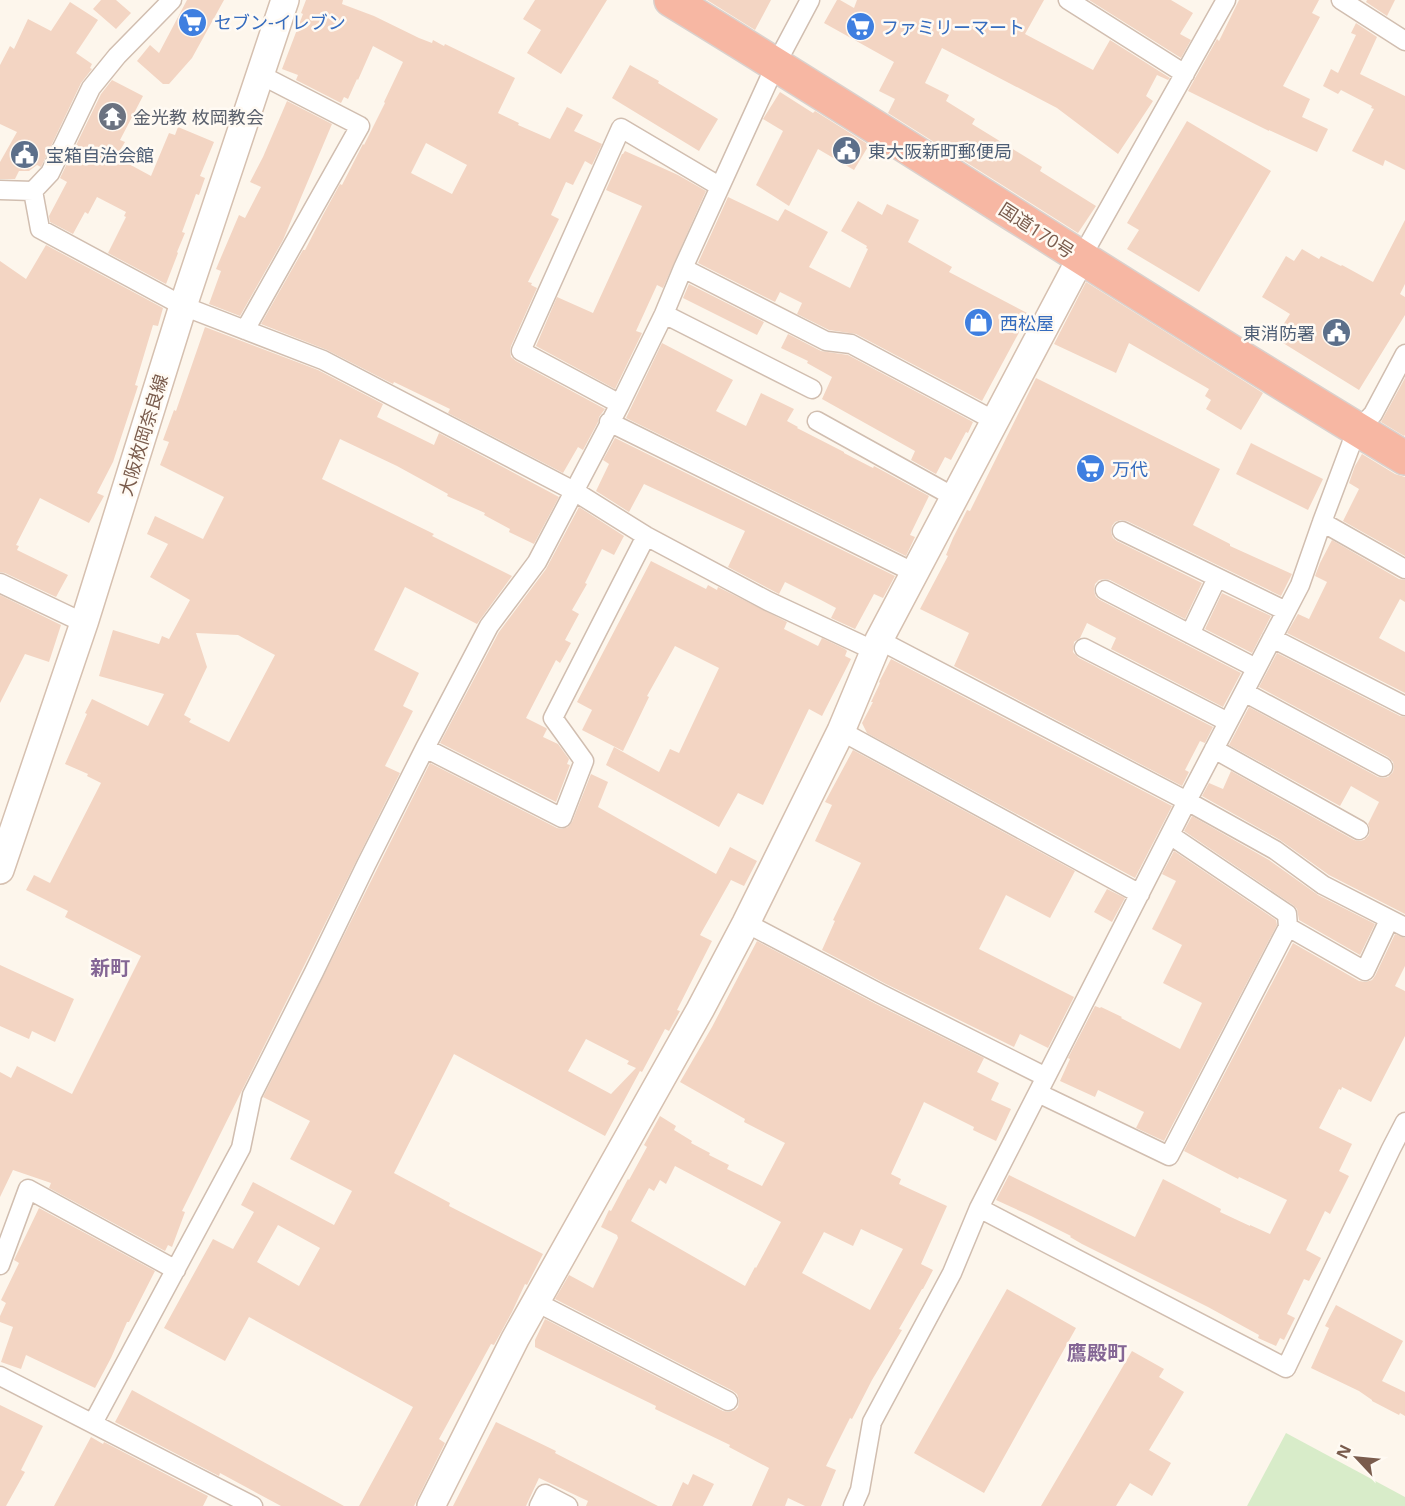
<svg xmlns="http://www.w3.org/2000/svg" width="1405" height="1506" font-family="'Open Sans','Noto Sans JP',sans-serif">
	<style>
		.green { fill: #d8ecc9 }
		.building { fill: #f3d5c3; fill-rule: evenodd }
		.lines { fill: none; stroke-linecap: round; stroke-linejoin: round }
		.street-casing { stroke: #d1beb0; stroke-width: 21 }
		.secondary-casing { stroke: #d6c0b0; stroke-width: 30 }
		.highway-casing { stroke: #dad1cd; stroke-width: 36 }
		.street { stroke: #fff; stroke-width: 18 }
		.secondary { stroke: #fff; stroke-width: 27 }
		.highway { stroke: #f7b7a3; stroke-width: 33 }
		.labels { text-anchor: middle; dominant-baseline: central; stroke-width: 5; stroke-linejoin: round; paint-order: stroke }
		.shop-label { font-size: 18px; fill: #366cbe; stroke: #fffaf3; text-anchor: start }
		.worship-label { font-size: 18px; fill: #5b616d; stroke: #fffaf3; text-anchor: start }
		.service-label { font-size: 18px; fill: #4e5e75; stroke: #fffaf3; text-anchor: start }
		.street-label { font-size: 18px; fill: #7a5c4d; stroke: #fffaf3 }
		.neighbourhood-label { font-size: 20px; font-weight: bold; fill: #846695; stroke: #fffaf3 }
	</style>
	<rect width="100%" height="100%" fill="#fdf6ec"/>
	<path class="green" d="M1286 1433 1405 1497V1506H1247Z"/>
	<path class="building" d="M101 0H116L131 13 116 29 93 9Z
		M187 0H224L192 58 169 84H163L137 61 150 45 159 53Z
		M306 0H343L342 4 374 16 419 38 432 43 433 40 444 46 445 44 515 78 498 113 519 123 518 125 550 139 567 107 583 115 574 131 602 144 592 165 585 161 573 185 566 182 551 215 559 219 528 282 532 283 531 285 537 288 511 346 510 351 511 357 516 361 605 409 599 417 598 422 583 450 578 447 563 473 448 413 450 409 394 382 393 384 327 350 261 324 303 250H305L323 215 340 184 342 185 363 144 364 145 385 103 384 102 403 62 373 46 358 80 357 79 348 99 344 97 341 103 296 80 298 75 282 69 303 14 301 13ZM426 143 467 165 452 194 411 173Z
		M535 0H607L561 74 527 53 541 30 523 19Z
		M707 0H771L755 30Z
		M837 0H840L854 8 857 0H1044L1025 34 1093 70 1110 40 1170 78 1168 80 1157 75 1146 96 1153 101 1118 154 1057 108 942 48 925 83 949 95 946 101 975 119 972 124 1042 167 1040 171 1096 206 1078 233 888 113 895 99 879 91 894 62 824 23Z
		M1089 0H1171L1193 13 1180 34 1191 40 1181 58Z
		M1239 0H1319L1312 13 1320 17 1283 86 1310 99 1302 117 1328 129 1317 152 1269 130V131L1188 91 1217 39 1219 41Z
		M1367 0H1395L1387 16 1366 2Z
		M70 2 98 20 76 53 92 64 90 68 92 69 81 83 41 167 37 165 29 171H19L15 179H0V162L17 132 0 124V65L10 46 14 49 28 19 51 31Z
		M1356 23 1377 37 1360 74 1405 96V170L1385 160 1383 166 1352 151 1374 109 1371 108 1372 106 1341 90 1338 94 1323 86 1331 69 1338 73 1356 35 1351 33Z
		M630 65 659 81 658 83 718 119 699 151 612 98Z
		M112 80 143 96 120 140 125 142 116 157 151 176 169 133 175 135 178 127 214 142 200 176 205 178 199 195 196 194 182 232 185 233 177 252 178 253 166 284 108 253 126 217 124 216 126 212 97 197 88 214 85 212 73 234 50 222 49 216 67 182 60 178 101 94Z
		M780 92 813 113 815 111 869 145 854 170 818 149 789 206 756 185 783 131 763 119Z
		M287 101 332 124 283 240 240 316 209 304 221 271 216 269 239 215 245 218 261 187 250 182 263 157Z
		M1187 121 1271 171 1199 292 1127 249 1139 230 1127 223Z
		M625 151 678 175 706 191 663 288 657 285 636 331 642 333 615 389 536 346 557 297 593 313 642 206 606 190 622 154H623Z
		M728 197 778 221 785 209 828 232 809 267 850 288 868 249 866 248 867 246 841 231 858 201 882 215 887 204 919 220 908 242 952 267 949 272 1029 314 982 401 856 334 829 330 797 314 802 303 780 292 775 302 698 263Z
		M1405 220V284L1400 294 1405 297V315L1359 390 1275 338 1290 314 1262 297 1286 256 1294 261 1302 249 1319 259 1321 256 1341 266 1342 265 1373 282Z
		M46 245 163 308 158 326 153 325 135 385 138 386 113 462 97 493 104 496 89 523 40 498 16 545 19 546 17 550 68 575 56 597 5 573 0 572V261L26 279Z
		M1086 282 1263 393 1241 430 1206 409 1211 400 1205 396 1209 389 1129 343 1116 373 1054 344Z
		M689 284 764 322 757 335 683 298Z
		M205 327 318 370 383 404 377 417 434 445 439 433 559 497 534 544 509 532 510 529 484 515 485 513 447 496 448 494 397 466 340 439 322 479 434 534 432 536 512 576 477 624 405 587 374 650 419 673 403 706 413 711 385 766 400 773 182 1211 185 1212 172 1247 168 1245 165 1251 49 1188 51 1183 13 1170 0 1197V1072L11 1078 17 1066 72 1094 141 956 65 917 68 911 26 890 34 875 50 883 101 783 87 776 88 774 65 764 87 714 85 713 92 699 148 726 164 694 99 676 113 630 159 644 162 636 169 639 190 600 150 577 168 544 147 534 155 516 203 539 224 497 160 465 169 442 163 440 174 410 176 411ZM196 633 238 635 275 655 229 742 189 722 191 719 184 715 207 667Z
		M788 334 821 351 848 355 973 422 968 433 966 432 951 460 945 457 936 474 911 460 915 451 822 399 832 377 807 363 808 361 781 348Z
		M662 343 733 380 716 411 746 426 761 393 794 409 787 421 798 427 797 428 844 452V453L873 468 874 466 929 496 910 535 915 537 906 556 626 418Z
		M1036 378 1220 469 1193 525 1230 544V546L1292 574 1281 596 1127 521 1121 520 1115 522 1112 526 1111 532 1113 538 1117 541 1202 583 1185 619 1110 580 1105 579 1099 580 1095 584 1094 591 1096 597 1100 600 1241 673 1223 707 1111 649 1116 638 1087 623 1080 638 1074 642 1073 652 1079 658 1213 727 1205 743 1200 741 1185 770 1189 772 1182 786 954 666 969 633 920 609 948 556 946 555 953 538 967 510 970 511Z
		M1405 378V435L1404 436 1381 422Z
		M615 438 895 576 883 598 874 594 855 629 831 618 836 608 821 600 785 582 779 594 728 567 745 531 644 484 629 512 596 491 609 464 603 460Z
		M1251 443 1323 479 1308 510 1236 474Z
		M1362 454 1395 474 1405 477V556L1343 521 1359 489 1349 483 1355 466Z
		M579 507 624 536 614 555 602 549 585 583 587 584 572 610 579 614 565 640 571 643 560 663 556 660 526 718 546 728 547 729 543 737 558 744 569 759 567 764 570 765 556 802 440 743 499 632 546 569Z
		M1332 540 1399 579 1405 580V602L1400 599 1379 638 1405 652V693L1287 633 1298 614 1309 619 1327 582 1315 576 1320 563Z
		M651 561 706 589 708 585 717 590 718 587 787 622 784 629 818 646 822 638 845 649 847 651 845 656 851 659 822 716 809 709 763 805 738 793 719 827 606 765 614 747 659 772 670 749 679 753 719 668 675 646 647 696 649 697 623 751 582 730 592 710 577 702Z
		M1222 593 1271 616 1252 653 1205 629Z
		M0 595 61 625 49 662 25 654 0 703Z
		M1277 653 1400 716 1405 717V914L1329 875 1280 840 1202 796 1209 783 1223 789 1231 771 1354 840 1359 841 1364 840 1369 835 1370 829 1368 824 1379 802 1351 786 1340 806 1229 745 1249 707 1378 777 1383 778 1388 777 1393 772 1394 767 1393 762 1388 757 1259 687Z
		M891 659 1172 806 1135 878 867 733 862 723 873 702H871L880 683 879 682Z
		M853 750 1075 871 1050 918 1006 895 979 949 1074 997 1048 1048 1020 1034 1014 1047 886 984 822 950 835 921 833 920 861 863 815 841 832 805 825 802Z
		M430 763 557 828 562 829 568 827 572 822 591 774 608 782 598 807 716 874 730 847 757 861 744 886 731 880 700 935 712 941 677 1010 680 1011 669 1031 665 1029 642 1072 640 1071 605 1136 454 1054 394 1173 450 1203 449 1206 543 1254 527 1285 525 1284 512 1312 494 1345 491 1344 439 1439 445 1443 414 1506H359L413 1407 249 1317 225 1361 164 1328 213 1239 233 1249 254 1212 241 1205 253 1182 334 1225 352 1191 290 1159 310 1121 263 1097ZM586 1039 629 1061 627 1064 636 1068 611 1094 568 1071ZM278 1225 320 1248 299 1286 257 1262Z
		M1192 816 1269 860 1318 895 1375 924 1360 955 1299 920 1297 909 1293 905 1184 831Z
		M1174 851 1276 920 1277 925 1164 1141 1136 1128 1144 1112 1098 1090 1095 1097 1060 1081 1070 1059 1068 1058 1095 1006 1100 1008 1101 1007 1122 1017 1121 1018 1180 1049 1202 1003 1163 983 1182 945 1152 929 1176 881 1162 874Z
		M1107 889 1125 898 1112 922 1094 912Z
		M1395 934 1405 938V966L1395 986 1405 991V1036L1371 1102 1342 1087 1341 1090 1339 1089 1319 1128 1352 1144 1339 1171 1349 1176 1330 1214 1325 1211 1306 1250 1321 1258 1309 1281 1304 1279 1287 1314 1295 1318 1284 1340 1280 1338 1276 1346 1258 1338 1259 1335 1208 1307 1082 1244 1070 1237 1071 1236 1031 1216 996 1200 1009 1175 1135 1237 1163 1179 1221 1209 1220 1212 1250 1226V1225L1270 1234 1287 1200 1239 1177 1238 1179 1184 1151 1293 943 1359 981 1366 982 1372 980 1375 976Z
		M757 941 876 1004 984 1058 977 1072 999 1083 991 1100 1011 1109 996 1141 973 1130 974 1127 924 1102 891 1174 901 1179 899 1184 947 1206 921 1264 933 1270 923 1289H922L899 1329 902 1330 872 1380 852 1419 850 1418 826 1466 836 1470 821 1506H805L788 1498 785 1506H752L769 1468 729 1447 730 1445 655 1409 656 1406 535 1347V1340L545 1319 723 1411 729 1412 735 1410 738 1407 739 1400 737 1394 733 1391 555 1299 569 1275 593 1288 618 1238 617 1235 601 1227 609 1210 611 1211 628 1179 629 1180 647 1147 644 1145 660 1116 676 1126 674 1130 692 1141 691 1143 710 1153 709 1155 729 1165 727 1169 762 1186 785 1143 744 1122 745 1119 680 1082 712 1027ZM675 1166 781 1222 756 1268 755 1267 745 1286 631 1221 649 1188 654 1191 660 1180 666 1184ZM861 1229 903 1249 870 1310 802 1273 824 1232 853 1246Z
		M0 965 74 999 55 1042 32 1031 29 1039 0 1026Z
		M39 1208 155 1271 129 1322H127L111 1358 95 1388 26 1355 21 1369 1 1362 13 1327 0 1322V1316L6 1303 1 1300 19 1263 14 1260Z
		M1007 1289 1076 1328 984 1493 914 1453Z
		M1336 1305 1403 1341 1382 1381 1405 1392V1416L1400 1413 1399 1415 1372 1401V1400L1359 1391 1311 1368 1329 1328 1325 1326Z
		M1132 1351 1164 1369 1159 1377 1184 1392 1149 1450 1171 1463 1152 1496 1130 1483 1116 1506H1041Z
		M132 1390 344 1506H281L220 1473 219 1476 115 1422Z
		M0 1405 43 1426 21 1470 25 1472 6 1506H0Z
		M496 1422 556 1451 555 1453 658 1506H586L588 1501 539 1478 526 1506H453Z
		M91 1437 103 1444 104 1442 208 1496 203 1506H54Z
		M693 1474 714 1484 703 1506H672L683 1482 688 1485Z"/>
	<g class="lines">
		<defs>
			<path id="street" d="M1068 0 1185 74
				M1341 0 1405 41
				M0 190 33 191 50 173 91 88 117 56 172 0
				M33 191 40 229 183 306 323 360 574 491 646 536 768 601 875 651
				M1081 258 1226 0
				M683 268 826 341 851 344 995 421
				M664 314 812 389
				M245 330 360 126 261 75
				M620 404 521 351 621 128 719 186
				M817 421 954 497
				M609 422 915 573
				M1322 522 1405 569
				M1122 531 1286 611
				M0 583 84 623
				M1105 590 1256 668
				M1190 634 1217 578
				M1272 638 1405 706
				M879 640 1187 801 1275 850 1323 885 1405 927
				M1084 648 1228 722
				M1244 692 1383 767
				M841 731 1140 894
				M425 748 562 818 584 761 553 718 646 536
				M1214 749 1359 830
				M746 923 881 994 1046 1077
				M1288 927 1365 971 1389 920
				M1038 1093 1169 1156 1288 927 1287 914 1170 835
				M979 1208 1286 1368 1391 1149 1405 1122
				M0 1265 28 1189 176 1270
				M536 1302 728 1401
				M0 1376 253 1506
				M93 1423 241 1148 252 1095 314 972 366 865 425 748 489 626 537 562 620 404 664 314 683 268 776 64 810 0
				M539 1506 545 1494 568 1506
				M853 1506 860 1490 872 1422 952 1273 979 1208 1187 801 1300 585 1322 522 1352 442 1358 430 1373 414 1405 354"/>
			<path id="secondary" d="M0 870 84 623 183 306 285 0
				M431 1506 515 1339 700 1010 746 923 841 731 879 640 1081 258"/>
			<path id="highway" d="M671 0C917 150 1158 310 1405 458"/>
		</defs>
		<use href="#street" class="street-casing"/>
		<use href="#secondary" class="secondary-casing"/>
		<use href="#highway" class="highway-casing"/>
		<use href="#street" class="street"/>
		<use href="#secondary" class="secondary"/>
		<use href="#highway" class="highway"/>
	</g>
	<defs>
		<symbol id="supermarket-disc" viewBox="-11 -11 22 22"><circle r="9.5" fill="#3f7fe0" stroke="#fffaf3"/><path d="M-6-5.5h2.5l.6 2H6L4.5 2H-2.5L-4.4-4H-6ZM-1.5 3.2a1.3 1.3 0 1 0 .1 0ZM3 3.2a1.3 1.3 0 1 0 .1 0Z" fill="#fff"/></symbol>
		<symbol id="temple-disc" viewBox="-11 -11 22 22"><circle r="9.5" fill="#6b7280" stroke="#fffaf3"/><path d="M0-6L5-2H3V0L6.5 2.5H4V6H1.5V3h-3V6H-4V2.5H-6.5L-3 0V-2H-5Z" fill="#fff"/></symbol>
		<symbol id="civic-disc" viewBox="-11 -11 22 22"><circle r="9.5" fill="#5c6f8a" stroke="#fffaf3"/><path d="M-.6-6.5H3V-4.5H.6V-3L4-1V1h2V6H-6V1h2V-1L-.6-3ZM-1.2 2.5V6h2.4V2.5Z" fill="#fff"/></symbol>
		<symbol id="shop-disc" viewBox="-11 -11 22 22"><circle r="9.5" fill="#3f7fe0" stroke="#fffaf3"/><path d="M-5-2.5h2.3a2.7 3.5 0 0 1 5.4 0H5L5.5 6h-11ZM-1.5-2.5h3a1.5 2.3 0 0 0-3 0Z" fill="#fff"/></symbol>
	</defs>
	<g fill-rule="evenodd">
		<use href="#supermarket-disc" x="176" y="6" width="33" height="33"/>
		<use href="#supermarket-disc" x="844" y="10" width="33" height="33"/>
		<use href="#temple-disc" x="96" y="100" width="33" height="33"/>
		<use href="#civic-disc" x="830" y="134" width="33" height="33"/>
		<use href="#civic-disc" x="8" y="138" width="33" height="33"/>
		<use href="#shop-disc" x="962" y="306" width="33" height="33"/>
		<use href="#civic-disc" x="1320" y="316" width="33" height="33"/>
		<use href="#supermarket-disc" x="1074" y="452" width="33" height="33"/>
	</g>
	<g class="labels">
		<g class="shop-label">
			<text x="214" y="22">セブン-イレブン</text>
			<text x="881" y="27">ファミリーマート</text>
			<text x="1000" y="323">西松屋</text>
			<text x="1112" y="469">万代</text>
		</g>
		<g class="worship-label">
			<text x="133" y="117">金光教 枚岡教会</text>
		</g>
		<g class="service-label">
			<text x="868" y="151">東大阪新町郵便局</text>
			<text x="46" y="155">宝箱自治会館</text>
			<text x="1315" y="333" text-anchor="end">東消防署</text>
		</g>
		<g class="street-label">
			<text transform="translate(1037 230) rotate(33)">国道170号</text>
			<text transform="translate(143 435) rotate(-73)">大阪枚岡奈良線</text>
		</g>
		<g class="neighbourhood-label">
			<text x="110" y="967">新町</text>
			<text x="1097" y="1352">鷹殿町</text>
		</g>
	</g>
	<g transform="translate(1357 1458) rotate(296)" stroke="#fffaf3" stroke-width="4.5" paint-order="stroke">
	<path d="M0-4.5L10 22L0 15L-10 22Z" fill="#7a5c4d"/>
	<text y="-9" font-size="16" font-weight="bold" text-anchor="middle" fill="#7a5c4d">N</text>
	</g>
</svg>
